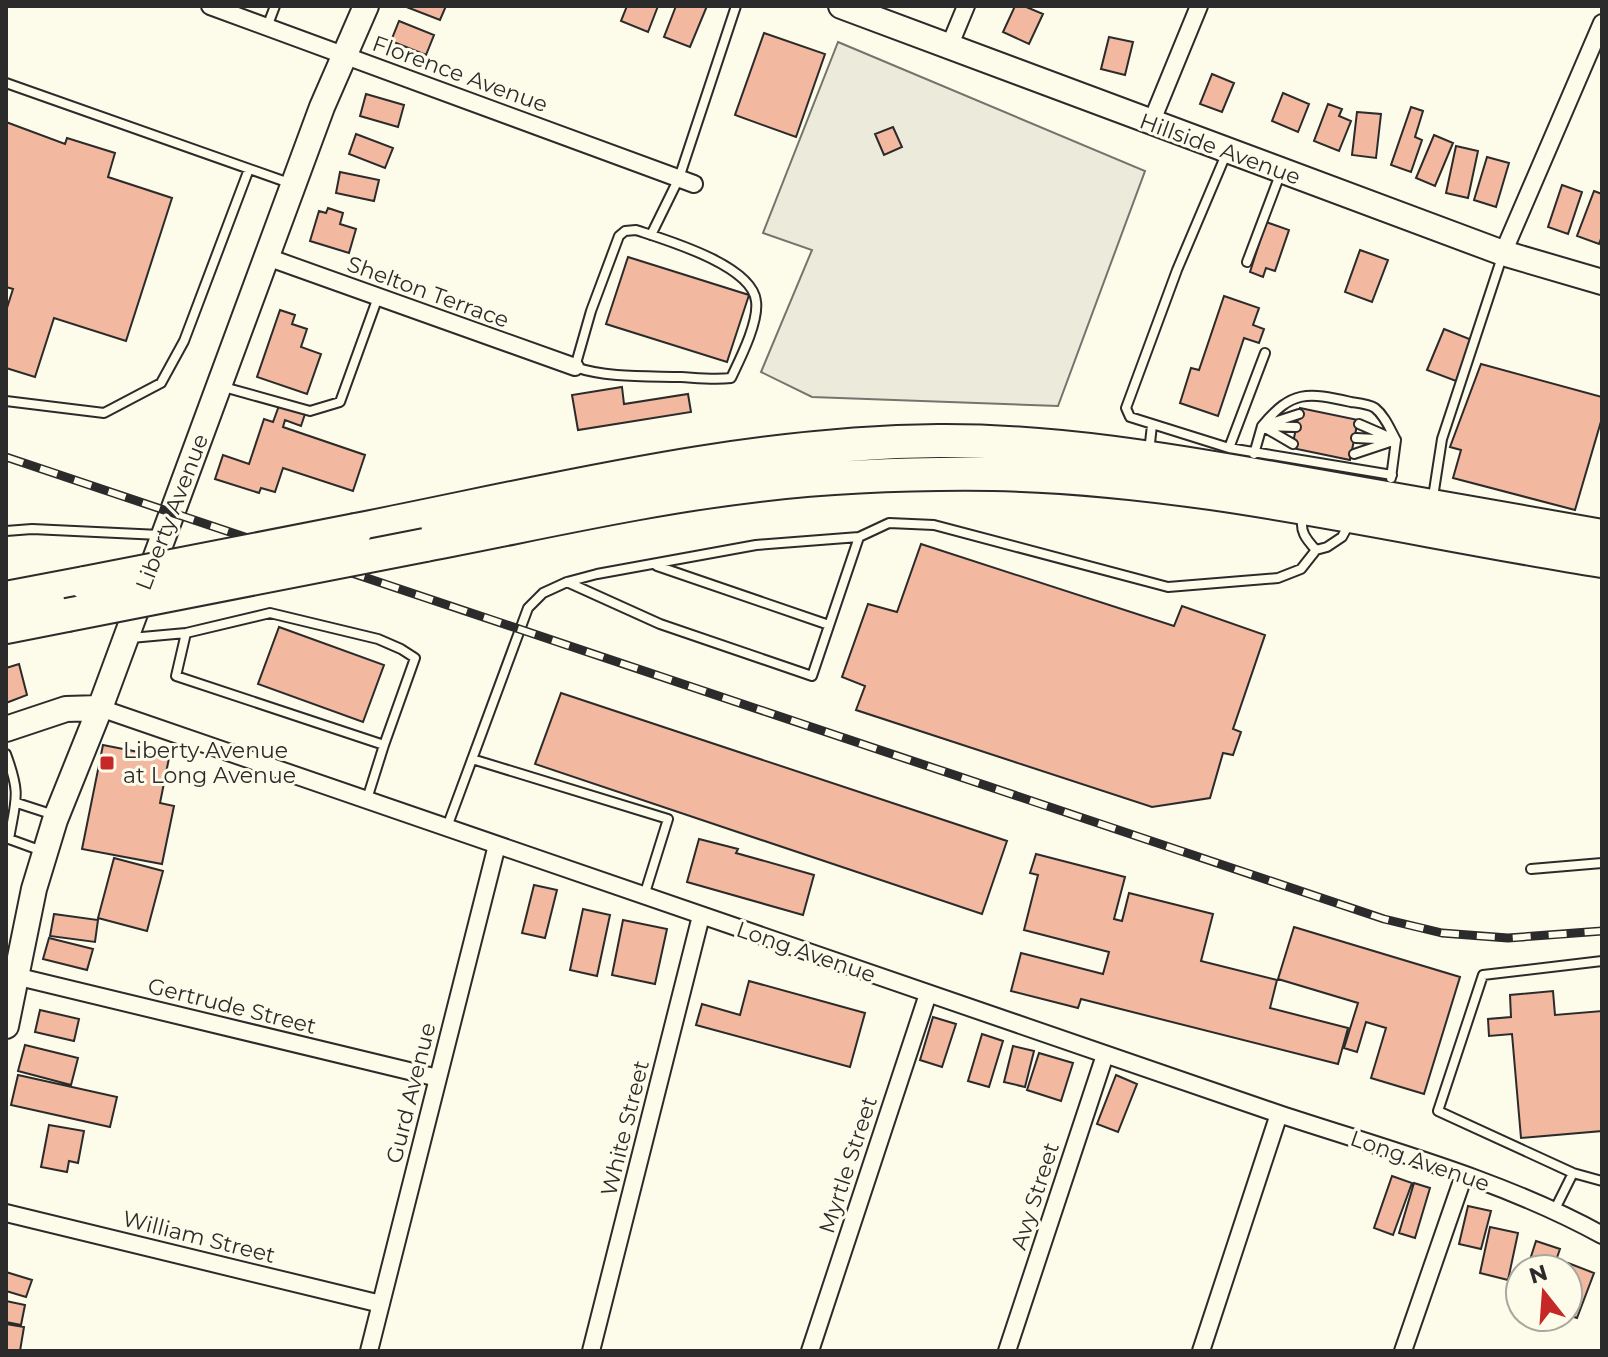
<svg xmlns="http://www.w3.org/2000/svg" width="1608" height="1357" font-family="Montserrat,sans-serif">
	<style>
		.green { fill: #ecebdb; stroke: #74746e; stroke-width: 2 }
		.building { fill: #f2b8a0; stroke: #2b2b2b; stroke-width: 2 }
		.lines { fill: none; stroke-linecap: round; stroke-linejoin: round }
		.lane-casing { stroke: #2b2b2b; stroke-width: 12 }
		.street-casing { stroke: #2b2b2b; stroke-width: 20 }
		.secondary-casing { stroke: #2b2b2b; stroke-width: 28 }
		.highway-casing { stroke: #2b2b2b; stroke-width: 36 }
		.lane { stroke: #fdfbea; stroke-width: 8 }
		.street { stroke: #fdfbea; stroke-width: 16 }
		.secondary { stroke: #fdfbea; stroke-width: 24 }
		.highway { stroke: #fdfbea; stroke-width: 32 }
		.rail-casing { stroke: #2b2b2b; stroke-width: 9 }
		.rail { stroke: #fdfbea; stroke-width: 6; stroke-dasharray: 18; stroke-linecap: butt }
		.highway-bridge-casing { stroke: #2b2b2b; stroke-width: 36; stroke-linecap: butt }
		.highway-bridge { stroke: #fdfbea; stroke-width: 32 }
		.poi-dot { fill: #c62828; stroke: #fdfbea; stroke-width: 3 }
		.labels { text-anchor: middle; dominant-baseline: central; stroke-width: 6; stroke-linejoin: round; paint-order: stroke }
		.street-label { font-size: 22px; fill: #2b2b2b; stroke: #fdfbea }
		.poi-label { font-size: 22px; fill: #2b2b2b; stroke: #fdfbea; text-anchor: start }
	</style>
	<rect width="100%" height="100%" fill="#fdfbea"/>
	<path class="green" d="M838 42 1145 171 1058 406 812 397 761 372 812 250 763 233Z"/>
	<path class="building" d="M404 6H446L440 20Z
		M627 6H658L648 32 621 21Z
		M676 6H707L690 47 664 37Z
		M1015 6H1024L1043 14 1029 44 1003 32Z
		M399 21 434 35 426 55 391 41Z
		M764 33 825 54 796 137 735 115Z
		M1109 37 1133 42 1125 75 1101 69Z
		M1212 74 1234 83 1222 112 1200 104Z
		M1283 93 1309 104 1298 132 1272 121Z
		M366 94 404 105 398 127 360 116Z
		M1328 104 1342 109 1339 116 1351 121 1339 151 1314 141Z
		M1411 107 1423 111 1415 137 1422 140 1411 172 1391 165Z
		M1357 112 1381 114 1376 158 1352 155Z
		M6 122 65 144 67 138 115 153 108 177 172 198 126 341 54 318 35 377 6 368V311L13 289 6 287Z
		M893 127 902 147 884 155 875 134Z
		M356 134 393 148 385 168 349 154Z
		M1434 135 1453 143 1435 186 1416 178Z
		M1456 146 1478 151 1468 198 1446 193Z
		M1487 157 1509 163 1496 207 1474 200Z
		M340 172 379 180 374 201 336 193Z
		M1562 185 1582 192 1568 234 1548 227Z
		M1594 191 1602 194V236L1599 244 1577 236Z
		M328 208 343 213 340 224 356 229 349 253 310 241 319 211 326 213Z
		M1266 222 1289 230 1275 271 1266 268 1263 277 1250 272Z
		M1360 250 1388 260 1372 302 1345 292Z
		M628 257 749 295 727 362 606 324Z
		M1224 296 1259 308 1253 325 1264 329 1259 343 1244 338 1218 416 1180 403 1191 368 1199 370Z
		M280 310 295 315 292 324 307 329 301 347 321 354 307 394 257 377Z
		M1444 329 1472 340 1456 381 1427 370Z
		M1481 364 1602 397V418L1575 510 1453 478 1461 450 1450 447Z
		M622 387 624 404 688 394 691 412 578 430 572 395Z
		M280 403 306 411 301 426 285 420 283 427 365 455 353 491 283 468 275 492 261 488 259 493 215 479 223 455 249 464 264 419 273 422Z
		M1300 408 1358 420 1350 460 1292 448Z
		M921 544 1174 626 1182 606 1265 635 1233 729 1241 732 1233 755 1223 753 1210 798 1152 807 856 710 865 686 842 677 868 604 897 612Z
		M279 627 384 665 363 722 258 684Z
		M19 664 27 695 6 703V668Z
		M561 693 1007 841 982 914 535 764Z
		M103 745 169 758 160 803 174 806 162 864 82 849Z
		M699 839 738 849 736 853 814 875 803 915 687 882Z
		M1036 854 1125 877 1114 919 1122 921 1129 893 1213 914 1201 961 1277 980 1270 1008 1348 1028 1338 1064 1081 999 1078 1008 1011 991 1021 953 1103 974 1109 952 1024 930 1038 875 1030 873Z
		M114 858 163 871 147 931 98 918Z
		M534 885 557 890 545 938 522 933Z
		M583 909 610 915 597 976 570 970Z
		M54 914 98 920 95 942 50 936Z
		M623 920 667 929 655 984 612 975Z
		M1294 927 1460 977 1424 1094 1371 1078 1386 1028 1366 1022 1357 1052 1344 1048 1358 1003 1278 979Z
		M49 938 93 949 87 970 43 959Z
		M749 981 865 1013 850 1067 696 1025 702 1004 740 1015Z
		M1553 991 1555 1015 1602 1011V1131L1521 1138 1512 1034 1489 1036 1488 1019 1511 1017 1510 995Z
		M40 1010 79 1019 74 1041 35 1032Z
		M933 1017 956 1024 942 1067 920 1060Z
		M982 1034 1003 1041 989 1087 968 1081Z
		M25 1045 78 1058 71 1085 18 1071Z
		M1013 1046 1034 1051 1025 1087 1004 1082Z
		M1039 1053 1073 1063 1061 1101 1027 1090Z
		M18 1075 117 1097 110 1127 11 1105Z
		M1116 1075 1137 1084 1118 1132 1097 1124Z
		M49 1125 84 1131 78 1163 69 1161 67 1172 41 1167Z
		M1392 1176 1412 1183 1393 1235 1374 1228Z
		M1414 1183 1430 1188 1415 1238 1399 1233Z
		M1468 1206 1491 1211 1481 1249 1459 1244Z
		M1490 1227 1518 1233 1508 1280 1480 1273Z
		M1536 1241 1560 1249 1553 1269H1527Z
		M1568 1263 1594 1273 1577 1318 1568 1315V1269H1566Z
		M6 1272 32 1280 26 1297 6 1291Z
		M6 1301 25 1305 21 1325 6 1322Z
		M6 1324 24 1327 20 1351H6Z"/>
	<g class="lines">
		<defs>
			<path id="lane" d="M267 27 275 6
				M6 83 292 184
				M1227 152 1177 270 1126 408 1130 417 1229 448 1392 475
				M636 230C666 240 752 265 756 301 759 322 740 359 731 378 714 380 698 378 681 377 647 376 607 378 575 367L591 311 619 236 625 231Z
				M651 235 679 178 736 6
				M1247 262 1281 172
				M220 386 310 411 340 402 378 297
				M6 401 104 413 161 383 184 341 249 169
				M1359 424 1396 440 1391 478
				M1262 426C1292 390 1307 392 1351 402 1358 403 1369 404 1375 408 1385 416 1390 429 1396 440
				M1293 444 1262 426 1296 427
				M1229 448 1265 353
				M1149 452 1152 425
				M1254 454 1262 426 1299 414
				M1354 454 1396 440 1356 438
				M1433 497 1442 439 1502 257
				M1303 516C1299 531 1306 539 1316 550
				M6 531 32 529 160 535
				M859 537 889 523 934 525 1168 587 1278 578 1301 569 1316 550 1327 547 1342 537 1349 524
				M657 566 829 625
				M186 633 176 676 384 745 367 799
				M131 638 186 633 270 613 378 639 401 649 415 658 384 745
				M6 754C21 795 16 798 9 839L42 851
				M472 759 668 819 644 896
				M17 803 54 815
				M447 827 528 608 543 593 567 582 597 574 756 545 859 537 812 676 660 624 567 582
				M1531 869 1602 863
				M1573 1173 1602 1181
				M1555 1209 1573 1173 1438 1111 1483 975 1602 961"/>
			<path id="street" d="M210 6 694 184
				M949 47 966 6
				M1151 123 1199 6
				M1503 253 1602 23
				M267 257 575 367
				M100 708 1279 1114C1388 1150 1502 1180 1602 1235
				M15 976 438 1078
				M6 1213 381 1304
				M369 1351 497 845
				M591 1351 701 916
				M810 1351 928 994
				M1007 1351 1105 1055
				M1201 1351 1279 1114
				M1403 1351 1464 1175"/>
			<path id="secondary" d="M841 6 1503 253 1602 282
				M6 729 66 709 100 708
				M6 1026 34 889 55 820 100 708 322 107 366 6"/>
			<path id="highway" d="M356 530C548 492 741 443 938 441 1053 440 1170 460 1284 480 1390 499 1496 517 1602 536
				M425 545C535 524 646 498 758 485 836 476 914 473 993 474 1199 478 1400 529 1602 561
				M6 598 85 583
				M6 627 67 615"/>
		</defs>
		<use href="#lane" class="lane-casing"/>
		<use href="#street" class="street-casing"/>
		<use href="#secondary" class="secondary-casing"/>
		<use href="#highway" class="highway-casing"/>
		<use href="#lane" class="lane"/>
		<use href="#street" class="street"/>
		<use href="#secondary" class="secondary"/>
		<use href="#highway" class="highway"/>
		<defs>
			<path id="rail" d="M6 457 1384 919 1442 933 1508 938 1602 931"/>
		</defs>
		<use href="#rail" class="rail-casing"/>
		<use href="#rail" class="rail"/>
		<defs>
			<path id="highway-bridge" d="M85 583 356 530
				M67 615 425 545"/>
		</defs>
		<use href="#highway-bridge" class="highway-bridge-casing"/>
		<use href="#highway-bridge" class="highway-bridge"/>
	</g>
	<rect class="poi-dot" x="99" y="755" width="16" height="16" rx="4"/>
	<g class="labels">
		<g class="street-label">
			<text transform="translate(460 74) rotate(20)">Florence Avenue</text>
			<text transform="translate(1220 149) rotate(20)">Hillside Avenue</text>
			<text transform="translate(428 292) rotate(20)">Shelton Terrace</text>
			<text transform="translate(172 512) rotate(-69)">Liberty Avenue</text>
			<text transform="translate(806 952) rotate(19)">Long Avenue</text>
			<text transform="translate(232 1006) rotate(14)">Gertrude Street</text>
			<text transform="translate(411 1093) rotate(-76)">Gurd Avenue</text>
			<text transform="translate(625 1128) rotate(-76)">White Street</text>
			<text transform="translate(1420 1161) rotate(19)">Long Avenue</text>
			<text transform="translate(848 1165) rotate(-72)">Myrtle Street</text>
			<text transform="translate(1035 1196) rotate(-72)">Avy Street</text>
			<text transform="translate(199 1237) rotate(14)">William Street</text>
		</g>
		<g class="poi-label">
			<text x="123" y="750">Liberty Avenue<tspan x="123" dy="25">at Long Avenue</tspan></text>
		</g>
	</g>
	<rect width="1608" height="1357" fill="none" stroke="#2b2b2b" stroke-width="16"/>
	<g transform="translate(1544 1293) rotate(343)"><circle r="38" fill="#fdfbea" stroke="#a9a89e" stroke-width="2"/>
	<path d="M0-6L14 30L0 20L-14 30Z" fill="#c62828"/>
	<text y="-12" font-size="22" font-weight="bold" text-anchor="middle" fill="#2b2b2b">N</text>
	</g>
</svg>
